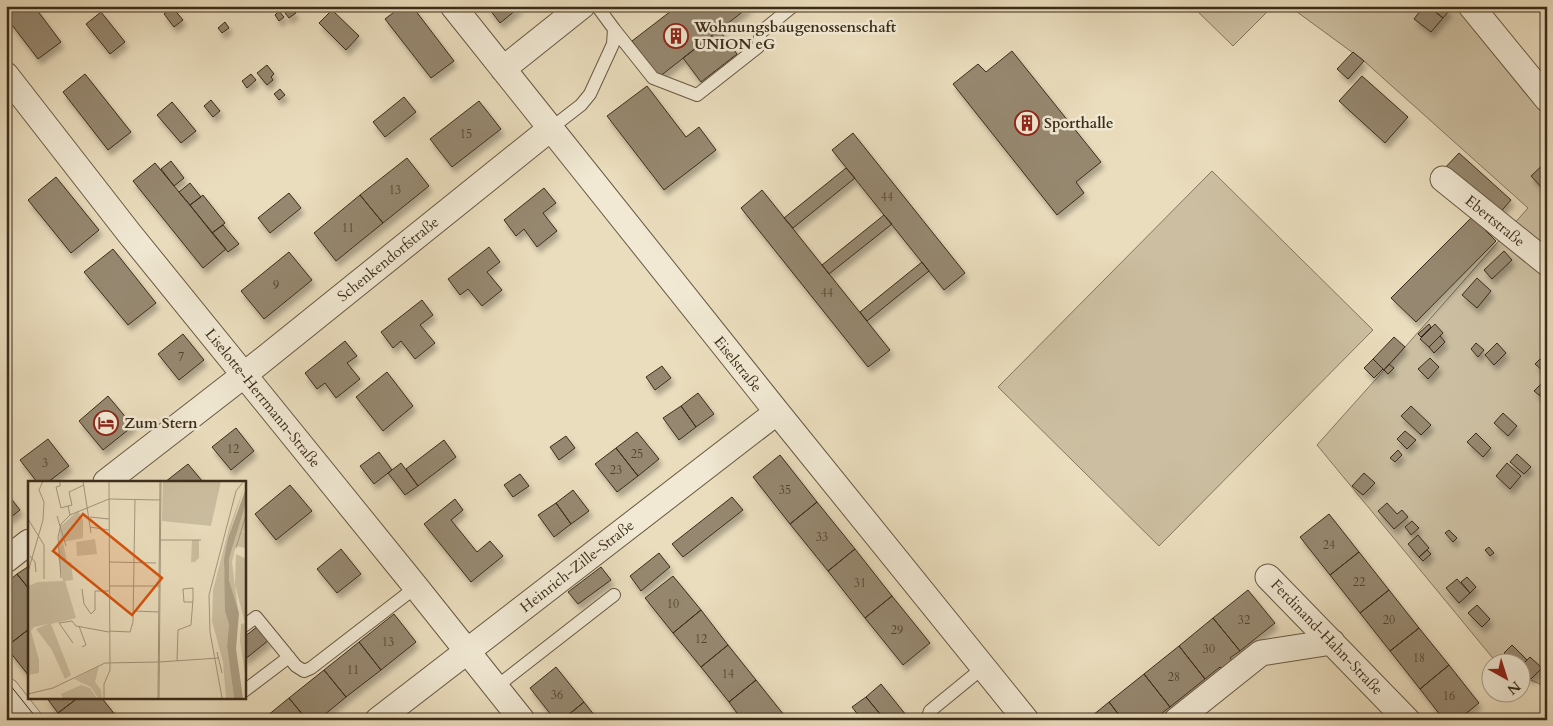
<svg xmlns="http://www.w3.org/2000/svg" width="1553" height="726" font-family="Cardo,serif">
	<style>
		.green { fill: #ccbfa1; stroke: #84765e }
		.building { fill: #96886f; stroke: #3b2c1a; filter: url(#shadow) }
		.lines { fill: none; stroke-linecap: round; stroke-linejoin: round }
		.service-casing { stroke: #675843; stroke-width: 14 }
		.minor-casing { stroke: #675843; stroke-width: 27 }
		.tertiary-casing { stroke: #675843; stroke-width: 29 }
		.service { stroke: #f1e9d4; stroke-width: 12 }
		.minor { stroke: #f1e9d4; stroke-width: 25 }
		.tertiary { stroke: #f1e9d4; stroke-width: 28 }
		.tram { stroke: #3b2c1a; stroke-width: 1 }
		.labels { text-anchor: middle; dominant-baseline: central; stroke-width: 5; stroke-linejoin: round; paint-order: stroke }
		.number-label { font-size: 12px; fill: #52432f }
		.poi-label { font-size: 15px; font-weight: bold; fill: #3b2c1a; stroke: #f1e9d4; text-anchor: start }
		.street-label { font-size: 15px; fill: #3b2c1a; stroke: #f1e9d4 }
		.inset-road { fill: none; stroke: #a4967c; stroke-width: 1 }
		.view { fill: #d7540d; fill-opacity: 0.15; stroke: #d7540d; stroke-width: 2.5 }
		.inset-edge { fill: none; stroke: #3b2c1a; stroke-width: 2.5 }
	</style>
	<defs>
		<filter id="shadow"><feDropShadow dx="3" dy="5.5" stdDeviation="2.5" flood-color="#0004"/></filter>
	</defs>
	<rect width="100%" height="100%" fill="#eaddbd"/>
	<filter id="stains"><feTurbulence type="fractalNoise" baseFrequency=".004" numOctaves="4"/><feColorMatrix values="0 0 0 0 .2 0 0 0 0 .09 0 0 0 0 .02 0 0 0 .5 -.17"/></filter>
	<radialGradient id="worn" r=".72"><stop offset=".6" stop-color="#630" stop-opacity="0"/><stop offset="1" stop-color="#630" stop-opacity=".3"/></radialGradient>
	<path class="green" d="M1192 6H1273L1233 46Z
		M1289 6H1459L1547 109V687L1521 676 1520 664 1499 663 1496 662 1317 445 1384 370 1405 347 1528 208 1364 61Z
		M1212 171 1373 330 1159 546 998 387Z"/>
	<path class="building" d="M6 6H34L61 42 38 59 6 17Z
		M402 6H412L454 61 431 78 385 19Z
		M487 6H521L500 23Z
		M670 6H750L659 77 632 41 671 11 668 7Z
		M1424 6H1428L1443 18 1431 32 1414 19Z
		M1428 6H1444L1449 11 1443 18Z
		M172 7 183 20 174 27 164 14Z
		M291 8 296 13 289 18 285 13Z
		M332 10 359 36 346 50 319 23Z
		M279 11 284 17 279 21 275 15Z
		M101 12 125 42 110 54 86 24Z
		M225 22 229 28 222 33 218 28Z
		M719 30 737 54 701 82 683 58Z
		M1012 51 1101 162 1076 182 1084 193 1057 215 953 84 978 64 986 72Z
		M1353 52 1364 61 1348 79 1337 69Z
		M267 65 274 74 271 77 273 80 267 85 257 73Z
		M85 74 131 132 108 150 63 92Z
		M251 74 256 80 247 88 242 81Z
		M1362 76 1408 117 1385 143 1339 101Z
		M647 86 686 137 699 127 716 150 664 190 607 116Z
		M280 89 285 95 279 100 274 94Z
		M404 97 416 112 385 137 373 122Z
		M211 100 220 111 213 117 204 106Z
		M479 101 501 129 452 167 430 139Z
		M172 102 196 131 181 143 157 115Z
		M853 133 965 273 944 290 832 150Z
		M1459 153 1511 200 1497 216 1441 172Z
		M407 158 429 186 383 223 360 195Z
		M171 161 184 178 174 186 161 169Z
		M1547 161V186L1543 189 1531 176Z
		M155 163 226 249 203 268 133 181Z
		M846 168 855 178 793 228 784 218Z
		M56 177 99 230 71 253 28 200Z
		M190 183 201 197 190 205 179 192Z
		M544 188 556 203 543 213 557 231 537 247 524 229 516 236 504 220Z
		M762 190 890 350 868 367 741 208Z
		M289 193 301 208 270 233 258 218Z
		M203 195 225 223 212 233 190 205Z
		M360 195 383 223 336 261 314 233Z
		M884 215 892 224 829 274 822 265Z
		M1472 217 1496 241 1416 322 1391 298Z
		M223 225 239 244 228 252 212 233Z
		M489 247 500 262 487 272 502 290 482 306 468 289 460 295 448 279Z
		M113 249 156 303 128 325 84 272Z
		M1504 251 1512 260 1492 279 1484 270Z
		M289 252 312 280 264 319 241 291Z
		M922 262 929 271 867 321 860 312Z
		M1477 278 1491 291 1477 308 1462 295Z
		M422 300 433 315 420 325 435 343 415 359 401 341 393 348 381 332Z
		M1429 324 1431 327 1421 337 1418 334Z
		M1435 324 1443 333 1429 347 1420 339Z
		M183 334 204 360 179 380 158 354Z
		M1440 336 1445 342 1434 353 1429 347Z
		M1394 337 1405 347 1384 370 1373 359Z
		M345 341 357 356 347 363 360 379 336 398 325 383 317 389 305 373Z
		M1476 343 1484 350 1478 357 1471 349Z
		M1497 343 1506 353 1494 365 1485 355Z
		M1430 358 1439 367 1428 379 1418 369Z
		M1373 359 1383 369 1374 378 1364 368Z
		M1540 359 1547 366 1543 371 1535 364Z
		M1389 364 1394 368 1388 374 1384 370Z
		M662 366 671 378 655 390 646 377Z
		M387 372 413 406 383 431 356 397Z
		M1542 383 1546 388 1539 395 1534 391Z
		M1547 387V403L1539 395Z
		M698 393 714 414 696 427 681 406Z
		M108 396 133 426 103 450 79 421Z
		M681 406 696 427 679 440 663 418Z
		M1411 406 1431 425 1421 435 1401 416Z
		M1503 413 1517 426 1508 436 1494 423Z
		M236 428 254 451 231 470 212 447Z
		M1405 431 1416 440 1407 449 1397 439Z
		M637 432 659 459 638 476 616 448Z
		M1476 433 1491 448 1483 457 1467 442Z
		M566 436 575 448 559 460 550 447Z
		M48 439 69 466 48 482H37L20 460Z
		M444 440 456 457 418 486 406 469Z
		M616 448 638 476 617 492 595 464Z
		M1398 450 1402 455 1395 462 1390 458Z
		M379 452 392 470 374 484 360 466Z
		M1517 454 1531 467 1524 474 1510 462Z
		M780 455 817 502 790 524 753 477Z
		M401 463 418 486 405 495 388 473Z
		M1507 463 1521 476 1510 489 1496 476Z
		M188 464 203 482H165Z
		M1364 473 1375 483 1363 495 1352 486Z
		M520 474 529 486 513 497 504 485Z
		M290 485 312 511 276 540 255 514Z
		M573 490 589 511 571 524 556 503Z
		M6 492 20 510 6 521Z
		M732 497 743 510 683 557 672 544Z
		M455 499 463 510 451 520 477 552 490 541 503 556 471 582 424 524Z
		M817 502 855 549 828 571 790 524Z
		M556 503 571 524 554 537 538 515Z
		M1387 503 1397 514 1402 510 1408 517 1394 529 1378 511Z
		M1329 514 1359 552 1330 575 1300 537Z
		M1412 521 1419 528 1411 535 1405 527Z
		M1449 530 1457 538 1453 542 1445 533Z
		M1418 535 1429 548 1419 557 1408 544Z
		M1489 547 1494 553 1490 556 1485 550Z
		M341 549 361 574 337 593 317 569Z
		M855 549 892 596 865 618 828 571Z
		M1427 550 1431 554 1423 561 1419 557Z
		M1359 552 1389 590 1360 613 1330 575Z
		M659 553 670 567 641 591 630 576Z
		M29 566V589L17 574Z
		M601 567 611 580 578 604 568 592Z
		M17 574 29 589V615L27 616 29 617V629L6 647V583Z
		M673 576 701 610 673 633 645 598Z
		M1467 577 1476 587 1470 593 1461 582Z
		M1457 579 1470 593 1459 603 1446 588Z
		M1248 590 1275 623 1240 651 1213 618Z
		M1389 590 1419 628 1390 651 1360 613Z
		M892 596 930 643 903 665 865 618Z
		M1477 605 1490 619 1482 627 1468 613Z
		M701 610 728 645 701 667 673 633Z
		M394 614 416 642 381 670 359 642Z
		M1213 618 1240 651 1230 658 1235 664 1224 672 1220 667 1205 679 1179 646Z
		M258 626 269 640 244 660V637Z
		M1419 628 1449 665 1420 689 1390 651Z
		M29 629V676L6 647Z
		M359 642 381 670 346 697 324 670Z
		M728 645 756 680 729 702 701 667Z
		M1512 645 1527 660 1520 667V664H1515L1504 653Z
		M1179 646 1205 679 1170 707 1144 674Z
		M1530 657 1542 668 1531 679 1520 669V667Z
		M1449 665 1479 703 1458 720H1444L1420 689Z
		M556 667 584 702 562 720H555L530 688Z
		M324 670 346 697 318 720H307L289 698Z
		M1144 674 1170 707 1162 713 1166 718 1164 720H1123L1109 702Z
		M756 680 784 715 778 720H742L729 702Z
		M881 684 910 720H885L866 697Z
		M46 697H79L58 713Z
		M79 697H101L116 716 111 720H63L58 713Z
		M866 697 885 720H862L852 707Z
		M289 698 307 720H262Z
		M584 702 598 720H562Z
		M1109 702 1123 720H1087Z"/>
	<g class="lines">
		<defs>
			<path id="service" d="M614 29 653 78 697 95 758 47 761 32 793 6
				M550 129 581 105 590 94 613 44 614 29 597 6
				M244 626 256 617 296 666 304 671 311 668 416 587
				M496 687 614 595
				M244 691 289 657
				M928 720V717L930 711 974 675 985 670"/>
			<path id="minor" d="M453 6 777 412 1026 720
				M1471 6 1547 99
				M503 69 582 6
				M6 75 129 233 416 587 522 720
				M1443 179 1547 263
				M106 482 244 375 550 129
				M6 560 29 542
				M1268 577 1407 720
				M378 720 777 412
				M1177 720 1261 653 1332 642"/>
			<path id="tertiary" d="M6 692 28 720"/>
		</defs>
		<use href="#service" class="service-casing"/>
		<use href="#minor" class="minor-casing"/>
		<use href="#tertiary" class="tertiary-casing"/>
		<use href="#service" class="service"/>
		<use href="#minor" class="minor"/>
		<use href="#tertiary" class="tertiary"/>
		<path class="tram" d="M6 680 38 720
			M6 707 17 720"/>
	</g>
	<defs>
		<symbol id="building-ring" viewBox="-11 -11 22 22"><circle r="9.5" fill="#f1e9d4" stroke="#8f2418" stroke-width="1.5"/><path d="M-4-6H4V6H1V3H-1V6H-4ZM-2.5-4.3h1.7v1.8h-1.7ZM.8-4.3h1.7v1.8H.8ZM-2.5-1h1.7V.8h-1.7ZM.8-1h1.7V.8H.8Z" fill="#8f2418"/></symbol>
		<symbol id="hotel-ring" viewBox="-11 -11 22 22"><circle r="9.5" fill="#f1e9d4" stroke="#8f2418" stroke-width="1.5"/><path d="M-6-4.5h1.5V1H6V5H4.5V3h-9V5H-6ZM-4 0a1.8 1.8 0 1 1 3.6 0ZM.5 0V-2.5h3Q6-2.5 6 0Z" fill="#8f2418"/></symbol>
	</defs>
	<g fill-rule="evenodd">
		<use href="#building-ring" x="662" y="22" width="28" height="28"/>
		<use href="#building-ring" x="1013" y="109" width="28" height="28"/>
		<use href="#hotel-ring" x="92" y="409" width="28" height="28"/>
	</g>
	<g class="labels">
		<g class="number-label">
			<text x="466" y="134">15</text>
			<text x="395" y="190">13</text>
			<text x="887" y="197">44</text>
			<text x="348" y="228">11</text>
			<text x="276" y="285">9</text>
			<text x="827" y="293">44</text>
			<text x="181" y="357">7</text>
			<text x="233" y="449">12</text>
			<text x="637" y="454">25</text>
			<text x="45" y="463">3</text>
			<text x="616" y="470">23</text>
			<text x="785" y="490">35</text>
			<text x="822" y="537">33</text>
			<text x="1329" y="545">24</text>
			<text x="1359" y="582">22</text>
			<text x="860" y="583">31</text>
			<text x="673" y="604">10</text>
			<text x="1244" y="620">32</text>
			<text x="1389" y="620">20</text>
			<text x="897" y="630">29</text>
			<text x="701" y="639">12</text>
			<text x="388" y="642">13</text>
			<text x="1209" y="649">30</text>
			<text x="1419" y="658">18</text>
			<text x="353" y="670">11</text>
			<text x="728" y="674">14</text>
			<text x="1174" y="677">28</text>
			<text x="557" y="695">36</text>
			<text x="1449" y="696">16</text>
		</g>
		<g class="poi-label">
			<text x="694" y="27">Wohnungsbaugenossenschaft<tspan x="694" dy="17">UNION eG</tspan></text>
			<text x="1044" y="123">Sporthalle</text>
			<text x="124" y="423">Zum Stern</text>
		</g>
		<g class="street-label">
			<text transform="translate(1495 221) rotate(39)">Ebertstraße</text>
			<text transform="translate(388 259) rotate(-39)">Schenkendorfstraße</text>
			<text transform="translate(738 364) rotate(51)">Eiselstraße</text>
			<text transform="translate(263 398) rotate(51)">Liselotte-Herrmann-Straße</text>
			<text transform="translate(577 566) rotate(-38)">Heinrich-Zille-Straße</text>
			<text transform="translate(1327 637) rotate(46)">Ferdinand-Hahn-Straße</text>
		</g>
	</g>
	<g transform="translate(28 481)">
		<rect width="218" height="218" fill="#eaddbd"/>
		<path d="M135 0H193L183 45 134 40ZM217 4 200 57 196 90 201 143 199 165 206 217H198L195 181 184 140 185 109 201 47ZM217 25V51L213 50 217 52V67L208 65 204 81 210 130 201 99V78ZM50 30 55 39V57L35 61 39 81H43L45 99 37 100 48 137 23 143 43 194 37 198 24 169 8 148 20 143 6 146 3 150 11 179V192L0 194V105L10 101 35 100 30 76 32 46ZM67 58 69 73 49 75 48 61ZM164 59H171V77L167 81H163ZM208 73 217 77V194L212 160 213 143 217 142 207 104ZM71 185 67 201 73 209 74 217H70L63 206 46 198ZM53 204 62 207 69 217H35L33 213Z" fill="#ccbfa1"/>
		<path d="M217 10V25L201 78V99L211 132 208 168 215 217H206L199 165 201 143 197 130 196 78 200 57Z" fill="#aea186"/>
		<path class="inset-road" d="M32 0V5L28 6 33 27 40 25M55 0 63 52M42 34 40 25 44 24 41 11 56 4M29 35 38 65M62 36 81 38M0 38 16 64V98M62 46 81 49M132 59H173M208 67 218 34M2 75 7 81 8 91M81 81 128 82M0 91 15 39 16 21 11 9 15 0M33 97 30 56 33 43 42 34 81 18 133 19M81 105H132M54 108 56 123 63 133 67 129V110H81M106 130 131 131M51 145 58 164 54 166M81 150 102 151 105 141 107 19M45 162 31 142 44 140 48 145 81 151M189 171 194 192M149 180 150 149 163 144 165 118V107L155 108 156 121H165M131 181 191 177M0 213 25 207 77 182 131 181M76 217V203L82 189 81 0M130 217 132 0M131 217 133 0M194 217 182 151 181 114 208 10 216 0"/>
		<path class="view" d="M55 33 134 97 104 134 25 70Z"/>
		<rect width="218" height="218" class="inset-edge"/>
	</g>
	<rect width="1553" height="726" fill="none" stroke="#eaddbd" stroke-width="25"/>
	<rect x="8" y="8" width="1538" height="711" fill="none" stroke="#3b2c1a" stroke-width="2.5"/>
	<rect x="12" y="12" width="1528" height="701" fill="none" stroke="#3b2c1a"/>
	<g transform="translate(1506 678) rotate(141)"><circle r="24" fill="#f1e9d4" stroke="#a89d8a"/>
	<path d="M0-4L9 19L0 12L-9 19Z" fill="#8f2418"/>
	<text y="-8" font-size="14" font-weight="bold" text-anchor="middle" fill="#3b2c1a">N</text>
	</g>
	<rect width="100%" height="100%" filter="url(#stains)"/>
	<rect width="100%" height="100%" fill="url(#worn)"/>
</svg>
